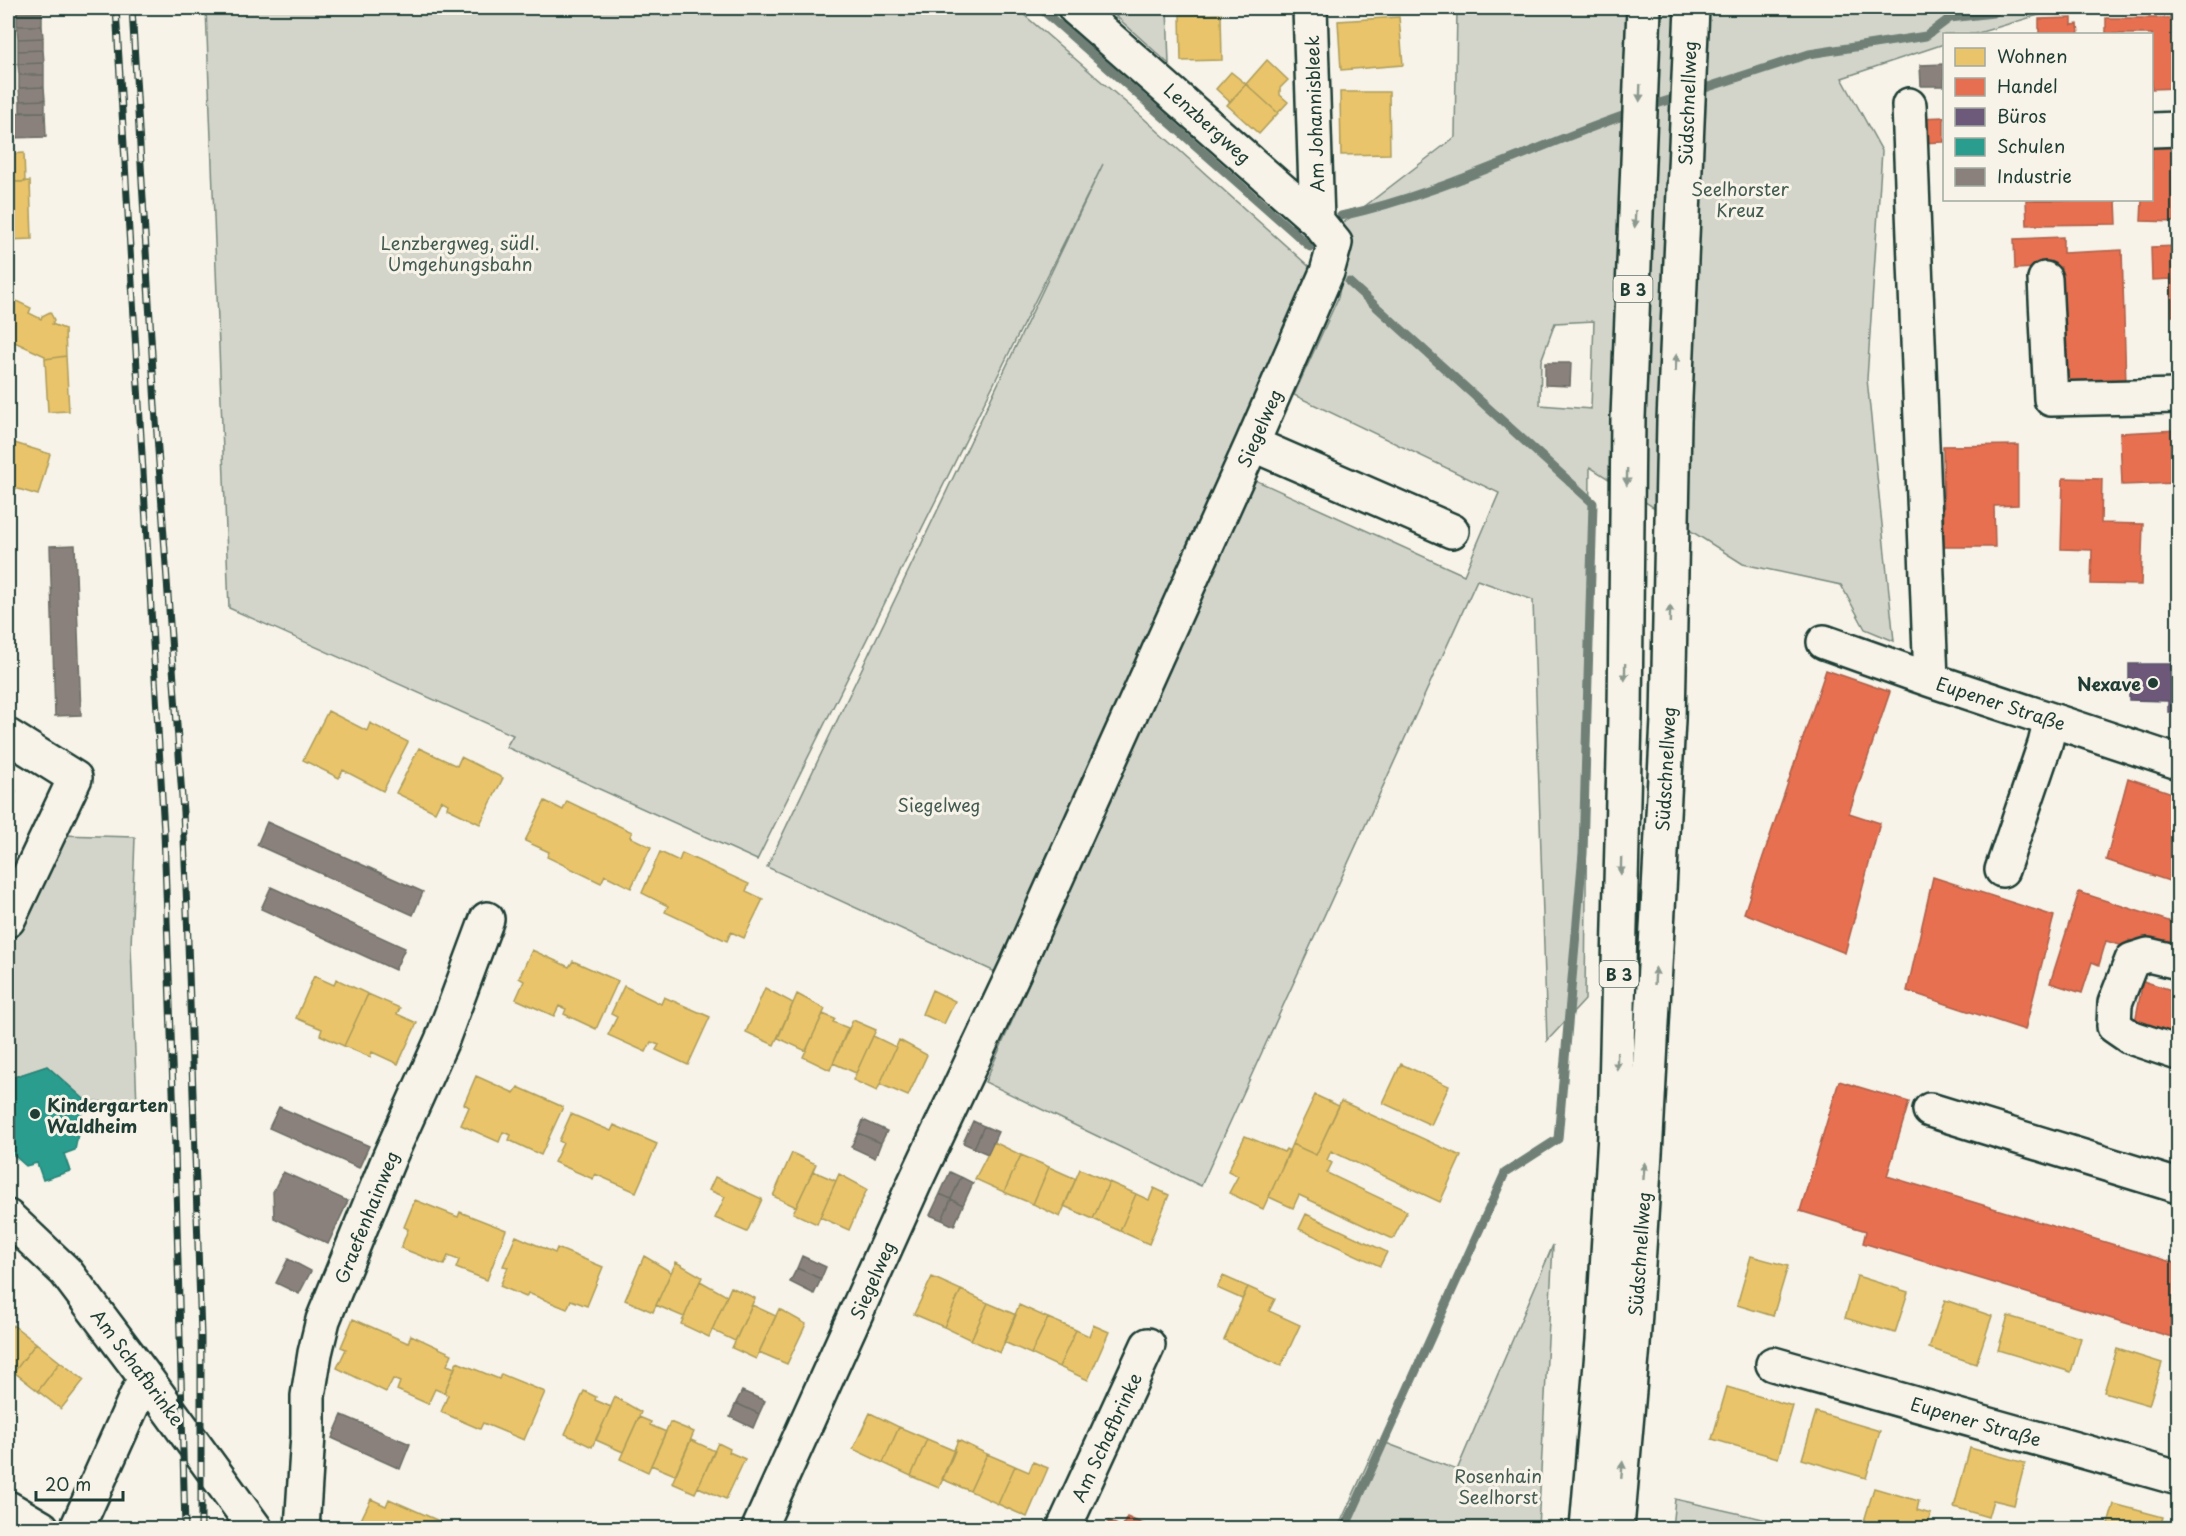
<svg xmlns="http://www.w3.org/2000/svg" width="2186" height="1536" font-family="'Playpen Sans',sans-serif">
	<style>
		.green { fill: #d3d5ca; stroke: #79897f; stroke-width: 1.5; fill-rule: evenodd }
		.homes { fill: #e9c46a; stroke: #ac9c5a; stroke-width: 1.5 }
		.shops { fill: #e76f51; stroke: #ab6048; stroke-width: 1.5 }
		.offices { fill: #6d597a; stroke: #565165; stroke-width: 1.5 }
		.schools { fill: #2a9d8f; stroke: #278074; stroke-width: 1.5 }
		.industry { fill: #8a817c; stroke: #6a6d66; stroke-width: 1.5 }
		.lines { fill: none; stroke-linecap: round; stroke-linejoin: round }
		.stream { stroke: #6f8077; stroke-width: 9 }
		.minor-casing { stroke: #1f3d34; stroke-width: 38 }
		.highway-casing { stroke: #1f3d34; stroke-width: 38 }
		.minor { stroke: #f7f3e8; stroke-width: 33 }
		.highway { stroke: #f7f3e8; stroke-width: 33 }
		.rail-casing { stroke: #1f3d34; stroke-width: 7 }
		.rail { stroke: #f7f3e8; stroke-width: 4.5; stroke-dasharray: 14; stroke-linecap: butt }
		.oneway { fill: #8b988e }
		.poi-dot { fill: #1f3d34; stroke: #f7f3e8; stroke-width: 2 }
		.labels { text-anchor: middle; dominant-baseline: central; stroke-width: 6; stroke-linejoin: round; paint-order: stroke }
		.shield { fill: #f7f3e8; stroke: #60746a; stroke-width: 1.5 }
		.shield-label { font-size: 16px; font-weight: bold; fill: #1f3d34 }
		.street-label { font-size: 18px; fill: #1f3d34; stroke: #f7f3e8 }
		.park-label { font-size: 18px; fill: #435b52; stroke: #f7f3e8 }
		.poi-label { font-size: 18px; font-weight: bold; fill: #1f3d34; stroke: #f7f3e8; text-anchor: end }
	</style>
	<rect width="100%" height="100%" fill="#f7f3e8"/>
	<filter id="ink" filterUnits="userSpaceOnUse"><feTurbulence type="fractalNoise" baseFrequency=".0167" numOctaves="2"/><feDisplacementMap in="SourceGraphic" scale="12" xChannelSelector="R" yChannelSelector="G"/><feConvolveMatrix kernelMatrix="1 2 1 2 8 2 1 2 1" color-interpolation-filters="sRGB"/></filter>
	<g filter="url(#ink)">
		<path class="green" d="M206 8H1016L1131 107 1314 271 1004 976 767 867 1103 164 757 860 506 747 513 735 229 608Z
			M1107 8H1167L1169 64Z
			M1457 8H2062L1975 34H1944V44L1842 78 1882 151 1867 379 1894 641 1865 629 1841 585 1743 564 1590 467 1585 1000 1547 1041 1533 600 1477 580 1201 1186 985 1082 1253 479 1464 575 1499 493 1294 395 1338 298 1350 237 1343 223 1455 137ZM1594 321 1591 409 1540 405 1541 361 1555 323Z
			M59 835 135 837 131 947 137 1106 85 1100 47 1066 8 1079V944H10Z
			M1553 1245 1538 1528H1338L1378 1440 1457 1470Z
			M1675 1499 1802 1528H1672Z"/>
		<path class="homes" d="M1221 14 1222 60 1181 61 1180 15Z
			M1399 17 1403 65 1341 70 1338 21Z
			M1267 60 1288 80 1280 88V95L1288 102 1278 113 1246 84Z
			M1231 72 1246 84 1230 102 1216 89Z
			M1246 84 1278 113 1259 134 1227 105Z
			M1340 92H1389L1390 154 1341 155Z
			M24 153 25 182H8V154Z
			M30 181 32 239 8 240V182Z
			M8 297 31 308 29 313 41 319 42 316 50 312 54 320 52 324 65 329 66 356 45 359V356L8 339Z
			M66 356 69 411 48 412 45 359Z
			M8 441 50 454 38 495 8 486Z
			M328 711 367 731 370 723 408 742 383 791 343 770 339 778 303 760Z
			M419 748 457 766 461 757 503 778 480 824 447 808 448 804 441 800 435 812 396 793Z
			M8 787 16 791 8 811Z
			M545 801 563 810 567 801 632 832 630 837 651 847 631 888 605 875 601 883 547 857 549 852 525 841Z
			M660 852 679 861 682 853 749 884 746 891 763 899 744 938 731 932 727 941 665 912 668 906 642 893Z
			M532 950 569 967 573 961 618 981 596 1029 564 1014 566 1009 559 1006 554 1016 516 999 524 981 519 978Z
			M314 976 334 985 336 979 368 994 344 1046 320 1035 322 1029 296 1018Z
			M624 986 661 1004 664 997 710 1017 688 1065 656 1050 659 1045 651 1042 646 1052 608 1035 617 1017 611 1014Z
			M765 988 793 1003 774 1045 746 1032Z
			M932 990 955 1001 944 1024 922 1014Z
			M368 994 400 1008 397 1014 417 1023 398 1064 372 1052 370 1057 344 1046Z
			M797 994 825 1009 806 1051 778 1038Z
			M823 1014 835 1019 833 1022 848 1028 830 1070 803 1057Z
			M853 1020 876 1030 856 1073 833 1063Z
			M873 1036 896 1047 877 1091 853 1080Z
			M899 1040 927 1055 908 1096 880 1084Z
			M1401 1064 1449 1086 1431 1125 1383 1103Z
			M476 1076 514 1093 518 1087 563 1107 541 1155 509 1140 511 1135 503 1132 499 1142 461 1125 469 1107 464 1104Z
			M1315 1095 1339 1106 1316 1155 1292 1144Z
			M1341 1101 1461 1156 1440 1202 1331 1151 1327 1160 1332 1163 1327 1173 1407 1211 1393 1239 1299 1195 1293 1208 1269 1197 1292 1144 1316 1155Z
			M571 1114 611 1131 614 1125 657 1144 636 1192 595 1174 593 1179 554 1162 563 1143 559 1141Z
			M1245 1136 1284 1152 1286 1149 1290 1151 1263 1209 1229 1193 1238 1176 1228 1171Z
			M994 1142 1021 1155 1004 1192 975 1179Z
			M792 1153 816 1164 796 1207 773 1196Z
			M1021 1155 1049 1167 1033 1204 1004 1192Z
			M1049 1167 1076 1179 1060 1217 1033 1204Z
			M1080 1169 1109 1182 1093 1219 1064 1206Z
			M813 1171 836 1181 817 1224 793 1213Z
			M839 1174 867 1189 849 1230 820 1217Z
			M715 1177 762 1199 747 1232 715 1218 725 1197 709 1190Z
			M1109 1182 1136 1194 1120 1231 1093 1219Z
			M1154 1188 1169 1195 1149 1244 1120 1231 1136 1194 1149 1200Z
			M415 1200 458 1217 460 1212 506 1230 487 1280 456 1268 459 1260 448 1256 444 1265 401 1248 408 1229 404 1227Z
			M1306 1214 1387 1252 1380 1266 1299 1229Z
			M516 1236 555 1253 557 1248 603 1267 587 1306 571 1300 567 1309 528 1293 526 1297 500 1286 508 1267 503 1266Z
			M644 1256 671 1272 653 1312 625 1300Z
			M1751 1256 1788 1266 1773 1316 1737 1305Z
			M676 1262 702 1277 684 1317 656 1305Z
			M1223 1276 1248 1287 1242 1299 1217 1288Z
			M1857 1276 1908 1292 1895 1333 1845 1318Z
			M932 1277 961 1290 944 1327 914 1314Z
			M700 1281 727 1296 709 1337 681 1324Z
			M731 1287 755 1298 735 1341 712 1330Z
			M1248 1287 1275 1299 1269 1311 1300 1325 1281 1366 1224 1340Z
			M961 1290 988 1303 971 1340 944 1327Z
			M1945 1300 1992 1316 1976 1364 1929 1348Z
			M988 1303 1016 1315 1000 1353 971 1340Z
			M752 1305 776 1316 756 1359 732 1348Z
			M1019 1305 1048 1318 1031 1354 1004 1342Z
			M779 1309 806 1324 787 1364 759 1352Z
			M2008 1316 2081 1338 2071 1372 1998 1350Z
			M1048 1318 1076 1330 1059 1367 1031 1354Z
			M353 1319 408 1343 411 1335 452 1354 447 1365 455 1368 444 1393 435 1389 428 1404 397 1390 400 1382 393 1379 386 1392 337 1368 346 1349 341 1347Z
			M13 1325 36 1343 14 1372 8 1367V1332Z
			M1093 1325 1109 1332 1088 1380 1059 1367 1076 1330 1089 1336Z
			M36 1343 60 1362 38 1391 14 1372Z
			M2117 1349 2162 1363 2149 1405 2104 1392Z
			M60 1362 84 1380 61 1409 38 1391Z
			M457 1362 499 1379 501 1374 545 1392 524 1440 483 1423 480 1429 441 1412 448 1395 444 1393Z
			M1727 1387 1793 1406 1778 1458 1712 1439Z
			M584 1391 596 1397 595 1400 611 1407 592 1447 565 1434Z
			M615 1397 641 1412 623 1452 596 1440Z
			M1816 1412 1880 1431 1866 1478 1802 1459Z
			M870 1413 899 1427 883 1463 853 1449Z
			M639 1417 651 1422 650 1425 666 1432 648 1472 620 1459Z
			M670 1422 694 1432 675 1475 651 1465Z
			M899 1427 927 1439 911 1476 883 1463Z
			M927 1439 955 1451 939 1488 911 1476Z
			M691 1440 715 1451 695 1493 672 1483Z
			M958 1440 987 1454 970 1491 942 1479Z
			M718 1443 730 1449 729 1452 745 1459 726 1499 698 1487Z
			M1970 1448 2025 1463 2014 1505 1993 1500 1988 1517 1954 1507Z
			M987 1454 1015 1466 998 1504 970 1491Z
			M1033 1462 1048 1468 1027 1517 998 1504 1015 1466 1029 1472Z
			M1874 1488 1919 1501 1917 1510 1931 1514 1927 1528H1862Z
			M371 1499 386 1506 389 1499 455 1528H357Z
			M2114 1504 2163 1517 2160 1528H2107Z"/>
		<path class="shops" d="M2072 18V25L2078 24 2079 34H2039V19Z
			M2106 18H2178V88L2152 89V34H2106Z
			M1944 117V142L1918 143 1917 118Z
			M2152 140H2178V222L2141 221 2142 200H2152Z
			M2026 200H2116L2117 224 2027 225Z
			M2063 237V253L2122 250 2126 384 2065 386 2061 267 2015 269 2014 239Z
			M2178 246V315L2172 316 2171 279 2152 280 2151 247Z
			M2178 430V483L2122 485 2120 433Z
			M2018 445V505L1994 506 1995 547H1944L1943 446Z
			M2063 478 2102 479 2101 523 2143 524 2141 585 2091 584 2092 550 2061 549Z
			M1826 670 1890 692 1849 813 1880 823 1845 953 1744 913Z
			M2128 778 2178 795V884L2106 860Z
			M1933 877 2054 916 2025 1030 1907 991Z
			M2079 892 2178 924V955L2129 940 2127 947 2106 941 2099 965 2092 962 2082 993 2050 983Z
			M2143 981 2178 992V1042L2134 1027Z
			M1839 1081 1909 1102 1887 1176 2178 1264V1339L1863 1243 1866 1231 1800 1211Z
			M1127 1517 1152 1528H1106L1109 1521 1122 1527Z"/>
		<path class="offices" d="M2129 664H2178V713L2168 712V701L2129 700Z"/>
		<path class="schools" d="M47 1066 85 1100 75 1150 64 1154 70 1171 43 1180 37 1163 26 1166 8 1150V1079Z"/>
		<path class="industry" d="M17 8H42V13L17 14Z
			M42 13V26H17V14Z
			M17 26H42L43 38 18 39Z
			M43 38V50L18 51V39Z
			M43 50 44 63 18 64V51Z
			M44 63V75H19L18 64Z
			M1944 64V86H1921L1920 65Z
			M19 75H44V87L19 88Z
			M44 87 45 100 20 101 19 88Z
			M45 100V112H20V101Z
			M45 112 46 137 8 138V113Z
			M1545 363H1571L1570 386 1545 385Z
			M75 545 81 715 55 716 50 546Z
			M267 822 423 892 413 915 257 845Z
			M271 887 405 948 395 970 261 909Z
			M279 1107 369 1146 359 1168 269 1128Z
			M863 1120 887 1131 881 1143 858 1133Z
			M973 1121 984 1126 974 1148 963 1143Z
			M984 1126 998 1132 988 1154 974 1148Z
			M858 1133 881 1143 875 1158 851 1147Z
			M283 1172 348 1201 328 1244 274 1218 273 1192Z
			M950 1172 961 1177 951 1199 940 1194Z
			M961 1177 973 1183 963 1205 951 1199Z
			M940 1194 951 1199 942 1220 930 1215Z
			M951 1199 963 1205 954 1226 942 1220Z
			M802 1256 826 1267 821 1279 797 1268Z
			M288 1259 311 1271 299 1294 276 1283Z
			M797 1268 821 1279 814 1294 790 1282Z
			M742 1391 765 1401 759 1414 736 1403Z
			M736 1403 759 1414 753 1428 730 1417Z
			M342 1415 410 1444 400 1469 332 1438Z"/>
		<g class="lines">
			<path class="stream" d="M1040 8 1290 229 1300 226
				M1696 91 1809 54 1926 36 1950 18 1993 13 2001 8
				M1647 107 1682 96
				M1341 216C1443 194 1536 145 1634 112
				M1290 229 1310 247
				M1345 1528 1505 1173 1558 1139 1583 853 1593 503 1349 282"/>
			<defs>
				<path id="minor" d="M1310 8 1317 221
					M1909 105 1931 680
					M2152 130 2178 129
					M2045 279 2051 399 2178 396
					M1252 444 1452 531
					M1824 642 1931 680 2178 762
					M8 736 75 778 8 920
					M2002 870 2045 744 2051 720
					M2178 962 2148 955 2132 960 2115 1003 2114 1026 2130 1037 2178 1053
					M1930 1110 2178 1186
					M8 1217 66 1272 145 1377 255 1528
					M1773 1364 2178 1478
					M8 1508 42 1528
					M77 1528 145 1377
					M302 1528 308 1435V1396L315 1353 323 1320 389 1158 442 1040 487 919
					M759 1528 915 1182 1016 968 1252 444 1327 272 1335 243 1317 221 1075 8
					M1064 1528 1148 1345"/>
				<path id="highway" d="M1587 1528 1603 1340 1615 1134 1625 716 1628 418 1644 8
					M1617 1528 1633 1345 1646 1137 1668 720 1674 421 1692 8"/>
			</defs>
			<use href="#minor" class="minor-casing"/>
			<use href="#highway" class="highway-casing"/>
			<use href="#minor" class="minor"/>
			<use href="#highway" class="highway"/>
			<defs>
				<path id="rail" d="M116 8 164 832 175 1148 185 1528
					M132 8 155 406 183 812 187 912 201 1336V1528"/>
			</defs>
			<use href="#rail" class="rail-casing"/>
			<use href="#rail" class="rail"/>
		</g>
		<defs><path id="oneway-solid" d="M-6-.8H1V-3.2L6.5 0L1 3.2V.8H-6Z" transform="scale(1.5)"/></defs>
		<g class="oneway">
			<use href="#oneway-solid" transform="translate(1640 93) rotate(92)"/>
			<use href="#oneway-solid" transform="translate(1635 219) rotate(92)"/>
			<use href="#oneway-solid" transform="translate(1676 363) rotate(-88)"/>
			<use href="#oneway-solid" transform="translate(1627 477) rotate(91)"/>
			<use href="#oneway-solid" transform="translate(1670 614) rotate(-89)"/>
			<use href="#oneway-solid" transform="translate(1625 672) rotate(91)"/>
			<use href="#oneway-solid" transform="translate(1621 866) rotate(91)"/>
			<use href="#oneway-solid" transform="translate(1655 976) rotate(-87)"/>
			<use href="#oneway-solid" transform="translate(1617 1061) rotate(91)"/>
			<use href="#oneway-solid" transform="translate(1644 1171) rotate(-86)"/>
			<use href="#oneway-solid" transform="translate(1622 1470) rotate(-85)"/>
		</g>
	</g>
	<g class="poi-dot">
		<circle cx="2153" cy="683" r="6"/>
		<circle cx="35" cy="1114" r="6"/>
	</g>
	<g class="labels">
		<g class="shield">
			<rect x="1613.5" y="276" width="39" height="26" rx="4.5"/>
			<rect x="1599.5" y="961" width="39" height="26" rx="4.5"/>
		</g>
		<g class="shield-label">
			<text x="1633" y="289">B 3</text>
			<text x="1619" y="974">B 3</text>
		</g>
		<g class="street-label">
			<text transform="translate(1687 103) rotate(-88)">Südschnellweg</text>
			<text transform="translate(1314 114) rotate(-92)">Am Johannisbleek</text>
			<text transform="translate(1208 123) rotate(42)">Lenzbergweg</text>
			<text transform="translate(1259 428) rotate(-66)">Siegelweg</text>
			<text transform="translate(2001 703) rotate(18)">Eupener Straße</text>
			<text transform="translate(1665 769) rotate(-87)">Südschnellweg</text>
			<text transform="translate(366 1217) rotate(-68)">Graefenhainweg</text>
			<text transform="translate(1639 1254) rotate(-86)">Südschnellweg</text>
			<text transform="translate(872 1280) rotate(-66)">Siegelweg</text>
			<text transform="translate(138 1367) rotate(53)">Am Schafbrinke</text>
			<text transform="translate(1976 1421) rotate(16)">Eupener Straße</text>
			<text transform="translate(1106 1437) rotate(-65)">Am Schafbrinke</text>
		</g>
		<g class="park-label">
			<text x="1740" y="188">Seelhorster<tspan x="1740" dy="21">Kreuz</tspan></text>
			<text x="460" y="242">Lenzbergweg, südl.<tspan x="460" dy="21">Umgehungsbahn</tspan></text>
			<text x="939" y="804">Siegelweg</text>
			<text x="1498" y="1475">Rosenhain<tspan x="1498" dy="21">Seelhorst</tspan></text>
		</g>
		<g class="poi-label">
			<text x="2141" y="683">Nexave</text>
			<text x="47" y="1104" text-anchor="start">Kindergarten<tspan x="47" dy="21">Waldheim</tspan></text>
		</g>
	</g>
	<rect width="2186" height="1536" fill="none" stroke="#f7f3e8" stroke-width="30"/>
	<rect x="15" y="15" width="2156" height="1506" fill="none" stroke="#1f3d34" stroke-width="2" filter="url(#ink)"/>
	<rect x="1943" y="33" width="210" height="168" fill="#f7f3e8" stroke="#a1aaa0" stroke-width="1.5"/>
	<rect x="1955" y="48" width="30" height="18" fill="#e9c46a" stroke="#a1aaa0" stroke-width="1.5"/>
	<text x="1997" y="63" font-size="18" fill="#1f3d34">Wohnen</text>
	<rect x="1955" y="78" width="30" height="18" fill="#e76f51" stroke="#a1aaa0" stroke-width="1.5"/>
	<text x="1997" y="93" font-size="18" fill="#1f3d34">Handel</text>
	<rect x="1955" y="108" width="30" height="18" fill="#6d597a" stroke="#a1aaa0" stroke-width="1.5"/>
	<text x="1997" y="123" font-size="18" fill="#1f3d34">Büros</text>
	<rect x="1955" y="138" width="30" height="18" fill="#2a9d8f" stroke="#a1aaa0" stroke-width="1.5"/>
	<text x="1997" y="153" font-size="18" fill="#1f3d34">Schulen</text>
	<rect x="1955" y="168" width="30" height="18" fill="#8a817c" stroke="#a1aaa0" stroke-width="1.5"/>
	<text x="1997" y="183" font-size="18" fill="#1f3d34">Industrie</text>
	<path d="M36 1491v9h87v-9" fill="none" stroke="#1f3d34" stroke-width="3"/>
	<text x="45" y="1491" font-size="18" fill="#1f3d34" stroke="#f7f3e8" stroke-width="4.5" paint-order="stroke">20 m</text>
</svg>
